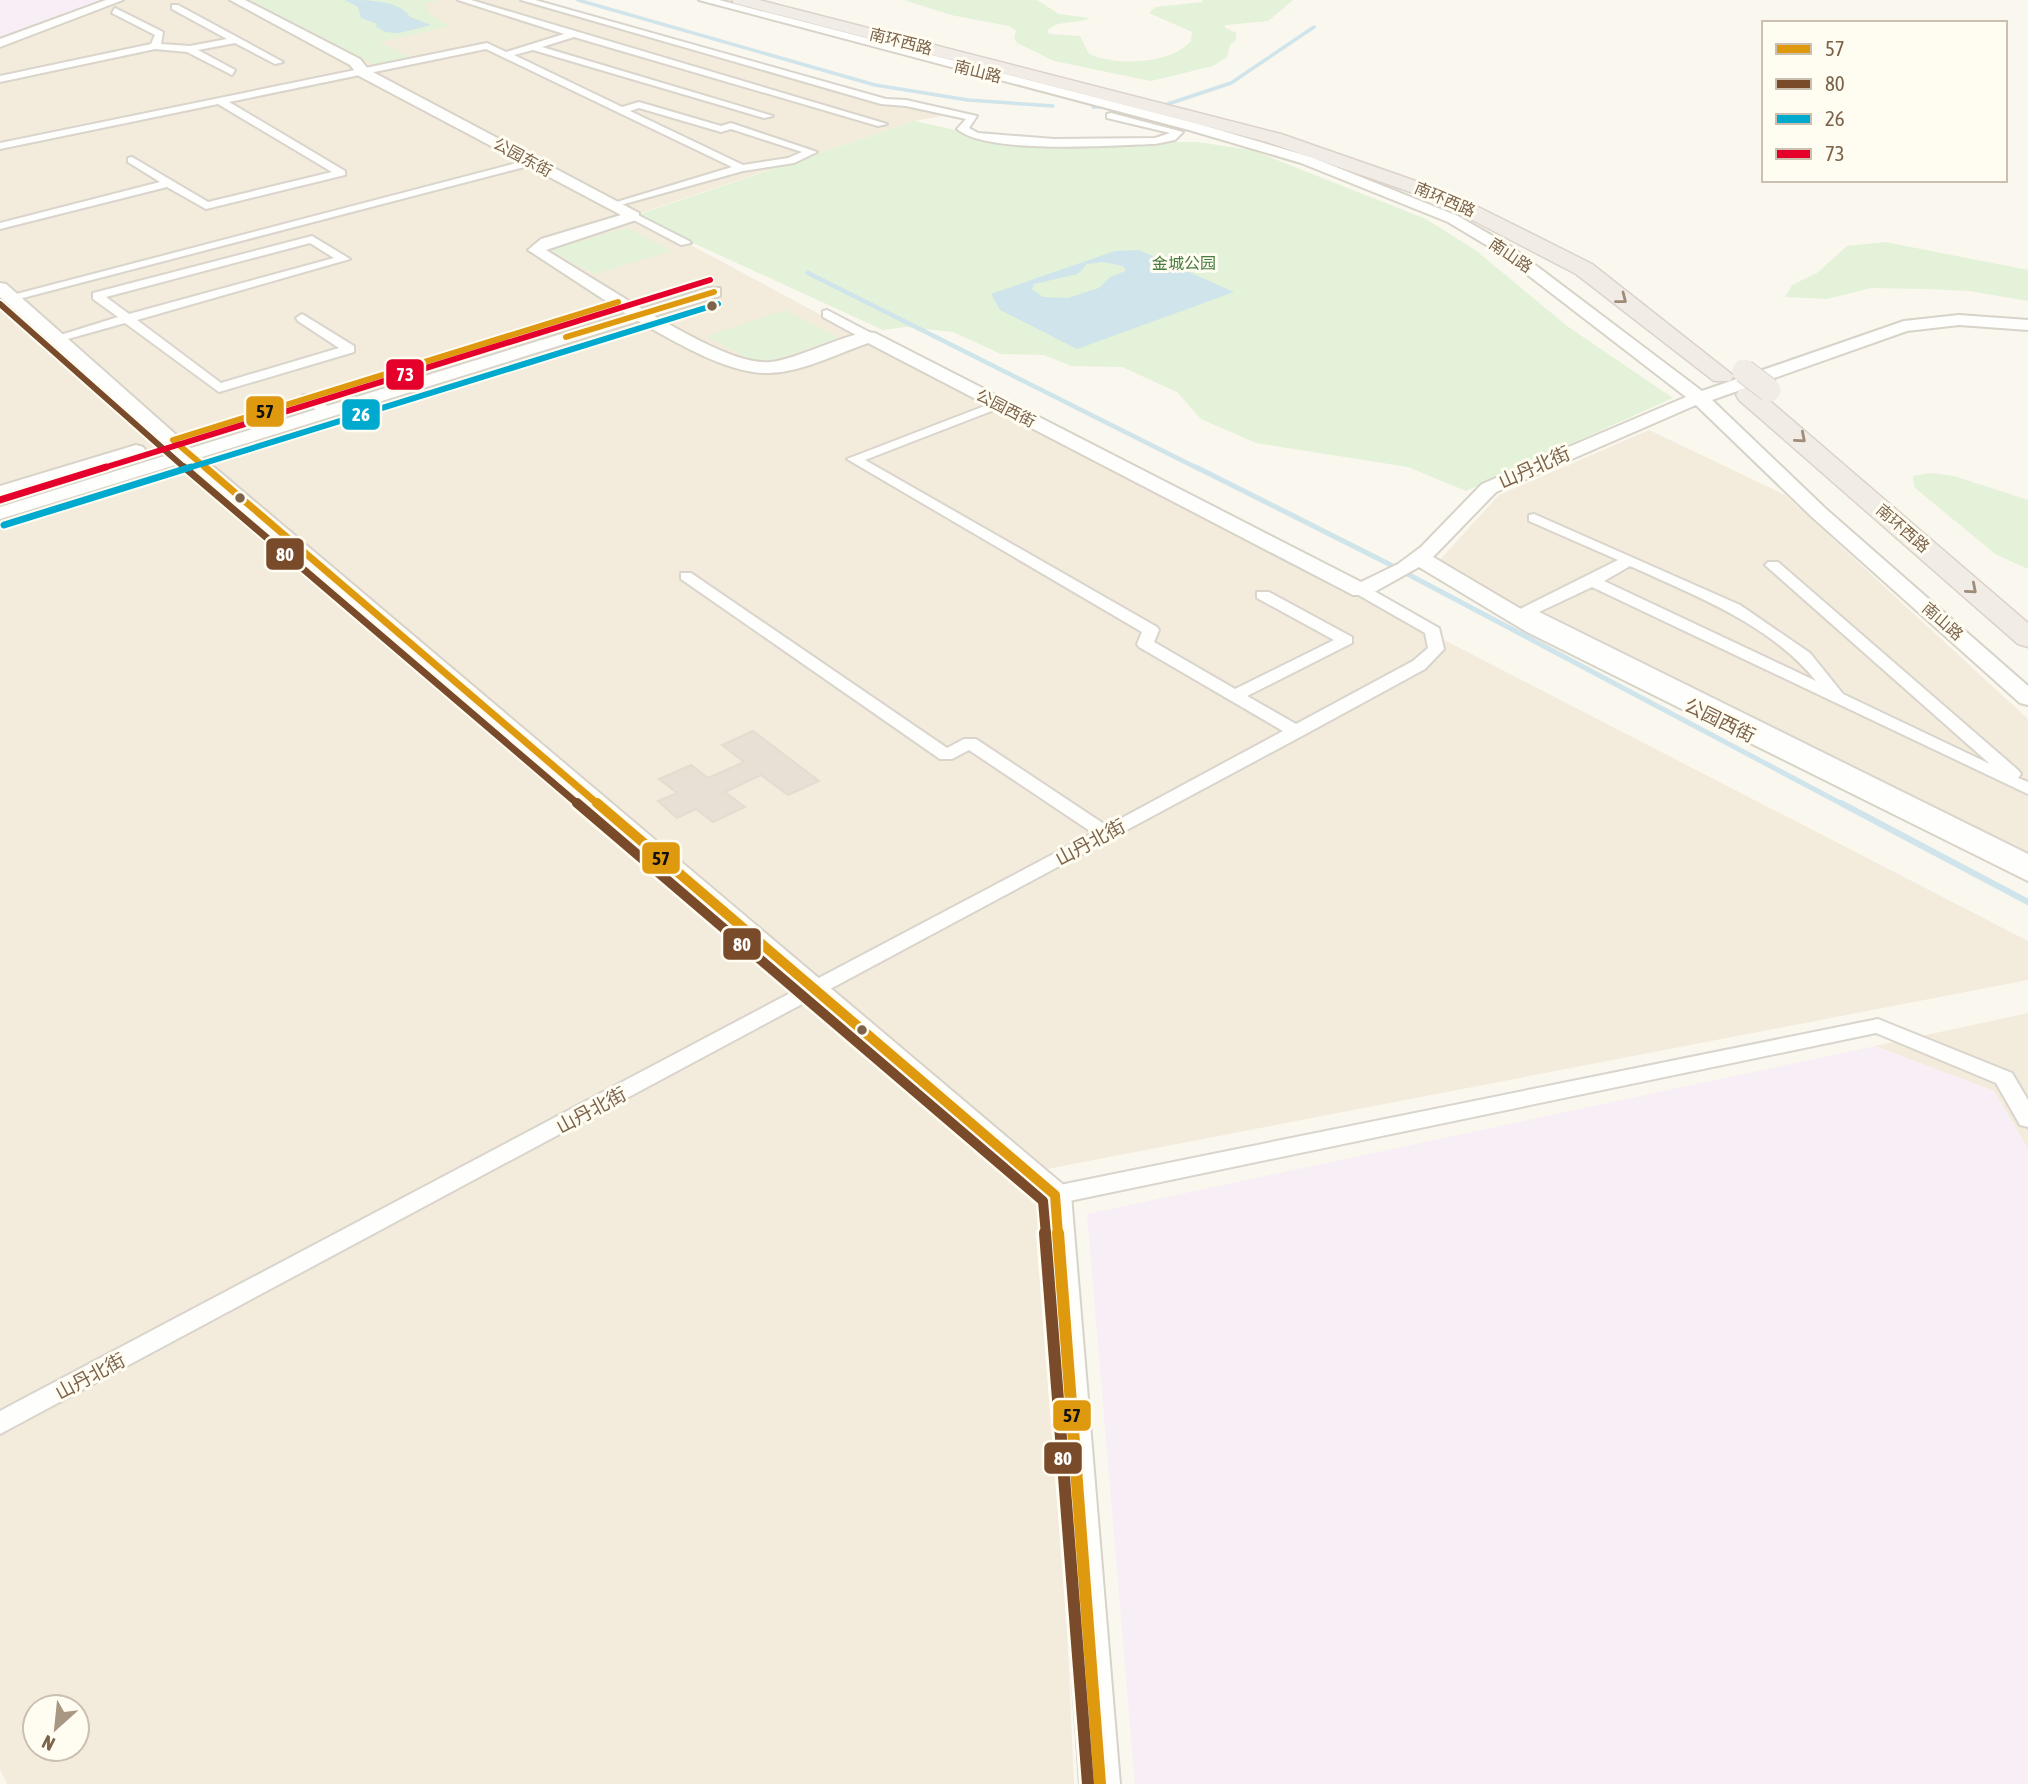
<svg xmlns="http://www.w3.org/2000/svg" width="2028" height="1784" font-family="'Asap Condensed','Noto Sans SC',sans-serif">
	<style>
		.residential { fill: #f3ecdc; fill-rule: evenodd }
		.education { fill: #f8eef5 }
		.green { fill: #e3f2d8 }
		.water { fill: #cfe4eb; fill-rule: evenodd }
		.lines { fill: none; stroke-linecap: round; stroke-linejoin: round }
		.stream-far3 { stroke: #cfe4eb; stroke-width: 3.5 }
		.stream-far2 { stroke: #cfe4eb; stroke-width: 4.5 }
		.stream-far1 { stroke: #cfe4eb; stroke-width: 5 }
		.stream { stroke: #cfe4eb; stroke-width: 6 }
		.building { fill: #e7e0d5; stroke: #e3dcd0; stroke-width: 2 }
		.street-casing { stroke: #d9d4cc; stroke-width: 4 }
		.secondary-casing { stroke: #d8d3c9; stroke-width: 4 }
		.highway-casing { stroke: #dbd3ca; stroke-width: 3 }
		.street { fill: #fefefc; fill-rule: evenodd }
		.secondary { fill: #fefefc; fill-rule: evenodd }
		.highway { fill: #f2ece6; fill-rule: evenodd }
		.highway-bridge-casing { stroke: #dbd3ca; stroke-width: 25; stroke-linecap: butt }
		.highway-bridge { stroke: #f2ece6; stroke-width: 23 }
		.bus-1-far3-casing { stroke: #fffcf2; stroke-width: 10 }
		.bus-1-far2-casing { stroke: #fffcf2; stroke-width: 11 }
		.bus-1-far1-casing { stroke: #fffcf2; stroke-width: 15 }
		.bus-1-casing { stroke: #fffcf2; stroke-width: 18 }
		.bus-2-far3-casing { stroke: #fffcf2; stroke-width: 10 }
		.bus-2-far2-casing { stroke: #fffcf2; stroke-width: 11 }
		.bus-2-far1-casing { stroke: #fffcf2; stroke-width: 15 }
		.bus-2-casing { stroke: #fffcf2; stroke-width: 18 }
		.bus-3-far1-casing { stroke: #fffcf2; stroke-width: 10 }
		.bus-3-casing { stroke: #fffcf2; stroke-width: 11 }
		.bus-4-far1-casing { stroke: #fffcf2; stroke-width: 10 }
		.bus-4-casing { stroke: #fffcf2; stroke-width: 11 }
		.bus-1-far3 { stroke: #de990f; stroke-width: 6 }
		.bus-1-far2 { stroke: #de990f; stroke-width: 7 }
		.bus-1-far1 { stroke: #de990f; stroke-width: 10 }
		.bus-1 { stroke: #de990f; stroke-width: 12 }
		.bus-2-far3 { stroke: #7a4b2a; stroke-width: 6 }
		.bus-2-far2 { stroke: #7a4b2a; stroke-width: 7 }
		.bus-2-far1 { stroke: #7a4b2a; stroke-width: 10 }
		.bus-2 { stroke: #7a4b2a; stroke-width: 12 }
		.bus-3-far1 { stroke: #00a9ce; stroke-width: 6 }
		.bus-3 { stroke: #00a9ce; stroke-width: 7 }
		.bus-4-far1 { stroke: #e4002b; stroke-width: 6 }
		.bus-4 { stroke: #e4002b; stroke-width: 7 }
		.oneway { stroke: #9f8c79 }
		.bus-dot { fill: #7c634a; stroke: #fffcf2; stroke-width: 2.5 }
		.labels { text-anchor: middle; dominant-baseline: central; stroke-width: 6; stroke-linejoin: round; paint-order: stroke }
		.far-street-label { font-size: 16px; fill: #7c634a; stroke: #fffcf2 }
		.far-park-label { font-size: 16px; fill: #477c3e; stroke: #fffcf2 }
		.street-label { font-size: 19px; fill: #7c634a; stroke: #fffcf2 }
		.line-badge { stroke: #fffcf2; stroke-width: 2.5 }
		.badge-label { font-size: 19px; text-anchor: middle; font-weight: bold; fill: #fff }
		.pale-badge-label { font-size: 19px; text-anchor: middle; font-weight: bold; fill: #111 }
	</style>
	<rect width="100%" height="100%" fill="#faf7ee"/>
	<path class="residential" d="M0 0H537L943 116 914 121 635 215 996 409 2028 941V980L1047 1169 1074 1784H7L0 1769ZM35 1707H77V1749H35Z
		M1649 430 1785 495 2028 719V861L1436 564 1499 495Z
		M2028 1013V1149L1994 1091 1875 1046Z"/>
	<path class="education" d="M0 0H105L0 38Z
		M1875 1046 1994 1091 2028 1149V1784H1135L1087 1214Z"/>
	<path class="green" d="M251 0H439L426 3 427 13 451 26 379 42 410 57 375 65Z
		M904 0H1037L1059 14 1090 18C1076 25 1057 19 1047 31L1049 34 1080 36 1089 54C1116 66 1170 65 1191 41L1192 32 1149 13 1155 7 1203 2 1202 0H1293L1268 21 1226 25 1224 27 1236 33V40L1230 45 1227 57 1213 66 1151 81 1054 61 1017 43 1014 38 1016 30 1009 26 951 15Z
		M914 121 1016 143 1197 142 1252 150 1426 219 1478 252 1567 326 1673 398 1466 491 1408 467 1256 443 1201 419 1177 392 1122 367 1071 366 1044 355 1001 354 953 332 906 327 883 330 634 216Z
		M627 228 672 251 594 274 550 250Z
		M1885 242 2028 270V301L1969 291 1927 289 1871 288 1827 299 1785 297 1792 285 1817 273 1847 246Z
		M785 310 838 338 759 365 707 336Z
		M1931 473 1954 476 2028 500V569L1995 554 1914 487 1913 476Z"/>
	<path class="water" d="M345 0C369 0 399 0 410 17L431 25 399 33 385 32 375 26 378 24 361 18 358 7Z
		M1139 250 1234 292 1077 349 1000 310 991 294 1115 251ZM1103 262 1123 266 1126 271 1110 277 1099 288 1068 298 1043 297 1032 289 1034 284 1078 274 1087 264Z"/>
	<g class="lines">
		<path class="stream-far3" d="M578 0 875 85 968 100 1053 106
			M1162 106 1231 83 1314 27
			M1093 107H1109"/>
		<path class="stream-far2" d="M808 273 1199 469"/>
		<path class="stream-far1" d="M1196 467 1383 561 1844 805"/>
		<path class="stream" d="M1841 803 2028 902"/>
	</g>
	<path class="building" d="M753 731 819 781 788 795 761 775 725 792 745 807 713 822 696 809 677 818 658 801 677 793 659 779 691 765 708 778 744 762 722 745Z"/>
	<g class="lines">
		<defs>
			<path id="street" d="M458 0H471L887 124 878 126 574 37 542 47 773 116 764 118 533 50 514 55 622 107 639 102 721 126 731 123 817 152 794 163 743 171 610 208V204L732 167 486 49 229 102 345 171V175L206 209 167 187 0 229V223L160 182 128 162V158L132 157 208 202 332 172 218 104 0 149V143L487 43 506 52 564 34ZM639 108 721 132 731 129 802 152 788 158 743 165 630 111Z
				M521 0H535L886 99 906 100 977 116 969 128 978 133 1054 139 1155 138 1170 133 1107 118V114L1111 113 1183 132 1175 140 1155 144C1112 145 988 155 957 129L966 119 906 106 881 104Z
				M172 5H178L283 62 275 64 235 43 198 50 235 70 232 75 187 52 155 49 0 82V76L151 44 155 35 112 13 115 8 163 32 161 44 190 46 227 39 172 9Z
				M532 159 536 160V164L15 300 5 297Z
				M634 213 689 241 691 243 681 245 630 218 628 216Z
				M312 236 350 259 137 320 221 383 339 348 298 321 296 318 302 314 354 346V352L219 392 125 323 57 342 51 338 118 317 93 299V293ZM310 243 334 258 129 314 106 297Z
				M827 310 873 334 875 337 865 340 823 317V311Z
				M303 395H313L334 411 322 414 303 401Z
				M995 402 1007 405 865 460 1157 627 1159 630 1154 642 1235 689 1334 640 1257 598V592H1269L1352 637V643L1247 696 1296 724 1413 661 1428 648 1425 633 1355 593V587H1367L1439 628 1444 649 1425 669 1302 736 0 1434V1411L1093 833 969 750 952 759H940L681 579V573H691L947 748 964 739H976L1107 826 1283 731 1139 647 1137 644 1142 632 847 459Z
				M1534 514 1740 605 1810 653 1843 694 1990 764 1765 565 1768 562H1778L2018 770 2021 774 2018 778 2028 782V794L1592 587 1539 612 2028 854V867L1526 618 1510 620V614L1618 560 1529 521V515ZM1630 566C1696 596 1770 624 1816 681L1604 581Z
				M1878 1019 2012 1073 2028 1100V1127L2020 1125 1996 1083 1876 1033 1055 1204 1047 1201 1044 1195 1047 1189 1055 1186Z"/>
			<path id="secondary" d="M106 0H123L0 47V39Z
				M230 0H245L360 59 369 70 639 213V219L546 250 642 309 708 288H720V296L654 316C684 332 737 365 770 362 798 360 855 328 875 333L1361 582 1398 564 1421 547 1482 484 1686 397 1498 252 1448 222 1301 163 1189 130 699 0H719L1199 124 1311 157 1458 216 1510 246 1702 391 1904 321 1959 315 2028 320V330L1959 325 1907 331 1712 400 1826 509 2028 686V705L2020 703 1812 517 1696 405 1496 492 1433 557 1543 622 2028 863V881L1527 632 1419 567 1369 595H1353L868 343C836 354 803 372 769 373 729 375 672 340 638 321L202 457 1066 1187 1071 1195 1120 1784H1080L1040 1200 185 462 0 519V507L174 453 0 297V283L6 284 191 448 626 314 528 250 541 239 621 215 359 76 350 65Z
				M136 445 143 447 146 451 143 455 0 498V486Z"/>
			<path id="highway" d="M732 0H759L1281 134 1450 193 1592 264 1734 376 1730 381H1714L1576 274 1436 201 1267 142 734 3Z
				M1748 388 1757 390 2028 623V647L2018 644 1739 400 1736 395 1739 390Z"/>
		</defs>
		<use href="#street" class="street-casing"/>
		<use href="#secondary" class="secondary-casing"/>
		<use href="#highway" class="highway-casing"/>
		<use href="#street" class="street"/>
		<use href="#secondary" class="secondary"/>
		<use href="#highway" class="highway"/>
		<defs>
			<path id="highway-bridge" d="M1744 371 1769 390"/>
		</defs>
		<use href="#highway-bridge" class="highway-bridge-casing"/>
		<use href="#highway-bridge" class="highway-bridge"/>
		<defs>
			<path id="bus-1-far3" d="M566 337 714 292
				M207 469 173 440 618 302"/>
			<path id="bus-1-far2" d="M205 467 599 805"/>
			<path id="bus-1-far1" d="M597 803 1055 1195 1058 1235"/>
			<path id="bus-1" d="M1058 1233 1100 1784"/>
			<path id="bus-2-far3" d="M0 304 186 469"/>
			<path id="bus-2-far2" d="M184 467 579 805"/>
			<path id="bus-2-far1" d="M577 803 1043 1201 1046 1235"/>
			<path id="bus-2" d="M1045 1233 1088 1784"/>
			<path id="bus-3-far1" d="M185 469 718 304"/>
			<path id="bus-3" d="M4 525 191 467"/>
			<path id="bus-4-far1" d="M100 469 710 280"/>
			<path id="bus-4" d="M0 500 106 467"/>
		</defs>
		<use href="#bus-1-far3" class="bus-1-far3-casing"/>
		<use href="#bus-1-far2" class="bus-1-far2-casing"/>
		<use href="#bus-1-far1" class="bus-1-far1-casing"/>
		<use href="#bus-1" class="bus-1-casing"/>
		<use href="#bus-2-far3" class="bus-2-far3-casing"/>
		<use href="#bus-2-far2" class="bus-2-far2-casing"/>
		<use href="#bus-2-far1" class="bus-2-far1-casing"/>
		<use href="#bus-2" class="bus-2-casing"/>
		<use href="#bus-3-far1" class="bus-3-far1-casing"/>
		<use href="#bus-3" class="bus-3-casing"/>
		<use href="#bus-4-far1" class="bus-4-far1-casing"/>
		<use href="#bus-4" class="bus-4-casing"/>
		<use href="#bus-1-far3" class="bus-1-far3"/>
		<use href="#bus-1-far2" class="bus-1-far2"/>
		<use href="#bus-1-far1" class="bus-1-far1"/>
		<use href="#bus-1" class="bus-1"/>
		<use href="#bus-2-far3" class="bus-2-far3"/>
		<use href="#bus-2-far2" class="bus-2-far2"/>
		<use href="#bus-2-far1" class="bus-2-far1"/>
		<use href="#bus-2" class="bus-2"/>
		<use href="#bus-3-far1" class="bus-3-far1"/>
		<use href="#bus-3" class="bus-3"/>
		<use href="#bus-4-far1" class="bus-4-far1"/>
		<use href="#bus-4" class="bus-4"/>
	</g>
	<defs><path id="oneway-chevron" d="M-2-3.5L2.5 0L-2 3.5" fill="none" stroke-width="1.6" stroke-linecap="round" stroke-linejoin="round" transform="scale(1.75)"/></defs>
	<g class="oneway">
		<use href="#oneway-chevron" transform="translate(1622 299) rotate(38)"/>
		<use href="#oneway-chevron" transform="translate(1801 438) rotate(41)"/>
		<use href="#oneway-chevron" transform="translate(1972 589) rotate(41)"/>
	</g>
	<g class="bus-dot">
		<circle cx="712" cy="306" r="6"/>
		<circle cx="240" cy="498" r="6"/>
		<circle cx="862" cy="1030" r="6"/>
	</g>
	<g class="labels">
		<g class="far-street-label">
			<text transform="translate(901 41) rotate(14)">南环西路</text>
			<text transform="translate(978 71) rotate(14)">南山路</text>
			<text transform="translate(523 157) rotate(28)">公园东街</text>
			<text transform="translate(1445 199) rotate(23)">南环西路</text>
			<text transform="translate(1511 255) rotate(34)">南山路</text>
			<text transform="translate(1006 408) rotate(27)">公园西街</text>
			<text transform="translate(1903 528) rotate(41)">南环西路</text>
			<text transform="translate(1943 621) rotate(41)">南山路</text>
		</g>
		<g class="far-park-label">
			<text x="1184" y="263">金城公园</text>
		</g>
		<g class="street-label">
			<text transform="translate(1534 467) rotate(-24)">山丹北街</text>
			<text transform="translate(1720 720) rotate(26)">公园西街</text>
			<text transform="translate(1090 842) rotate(-28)">山丹北街</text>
			<text transform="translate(591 1110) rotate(-28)">山丹北街</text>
			<text transform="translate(90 1376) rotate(-28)">山丹北街</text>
		</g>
	</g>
	<g class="line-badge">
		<rect x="385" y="358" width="40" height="33" rx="7" fill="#e4002b"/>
		<rect x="245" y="395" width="40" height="33" rx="7" fill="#de990f"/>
		<rect x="341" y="398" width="40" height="33" rx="7" fill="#00a9ce"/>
		<rect x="265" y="537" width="40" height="34" rx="7" fill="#7a4b2a"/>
		<rect x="641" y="841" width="40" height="34" rx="7" fill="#de990f"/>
		<rect x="722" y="927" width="40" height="34" rx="7" fill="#7a4b2a"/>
		<rect x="1052" y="1399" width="40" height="33" rx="7" fill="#de990f"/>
		<rect x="1043" y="1441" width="40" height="34" rx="7" fill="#7a4b2a"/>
	</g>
	<g class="badge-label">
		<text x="405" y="381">73</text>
		<text x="361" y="421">26</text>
		<text x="285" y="561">80</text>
		<text x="742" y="951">80</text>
		<text x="1063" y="1465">80</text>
	</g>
	<g class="pale-badge-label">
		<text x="265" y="418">57</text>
		<text x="661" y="865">57</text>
		<text x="1072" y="1422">57</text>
	</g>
	<rect x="1762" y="21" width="245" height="161" fill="#fffcf2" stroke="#cbbfaf" stroke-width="2"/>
	<rect x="1776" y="44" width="35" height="10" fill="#de990f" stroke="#cbbfaf" stroke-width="2"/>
	<text x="1825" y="56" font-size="21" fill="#7c634a">57</text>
	<rect x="1776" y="79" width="35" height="10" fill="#7a4b2a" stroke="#cbbfaf" stroke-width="2"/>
	<text x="1825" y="91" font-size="21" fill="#7c634a">80</text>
	<rect x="1776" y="114" width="35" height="10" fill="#00a9ce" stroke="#cbbfaf" stroke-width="2"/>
	<text x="1825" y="126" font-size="21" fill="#7c634a">26</text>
	<rect x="1776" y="149" width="35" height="10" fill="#e4002b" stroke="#cbbfaf" stroke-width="2"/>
	<text x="1825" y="161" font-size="21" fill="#7c634a">73</text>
	<g transform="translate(56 1728) rotate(207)"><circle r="33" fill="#fffcf2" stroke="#cbbfaf" stroke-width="2"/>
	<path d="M0-5L12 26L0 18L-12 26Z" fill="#a89783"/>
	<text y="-10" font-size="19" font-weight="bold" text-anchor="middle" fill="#7c634a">N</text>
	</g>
</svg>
